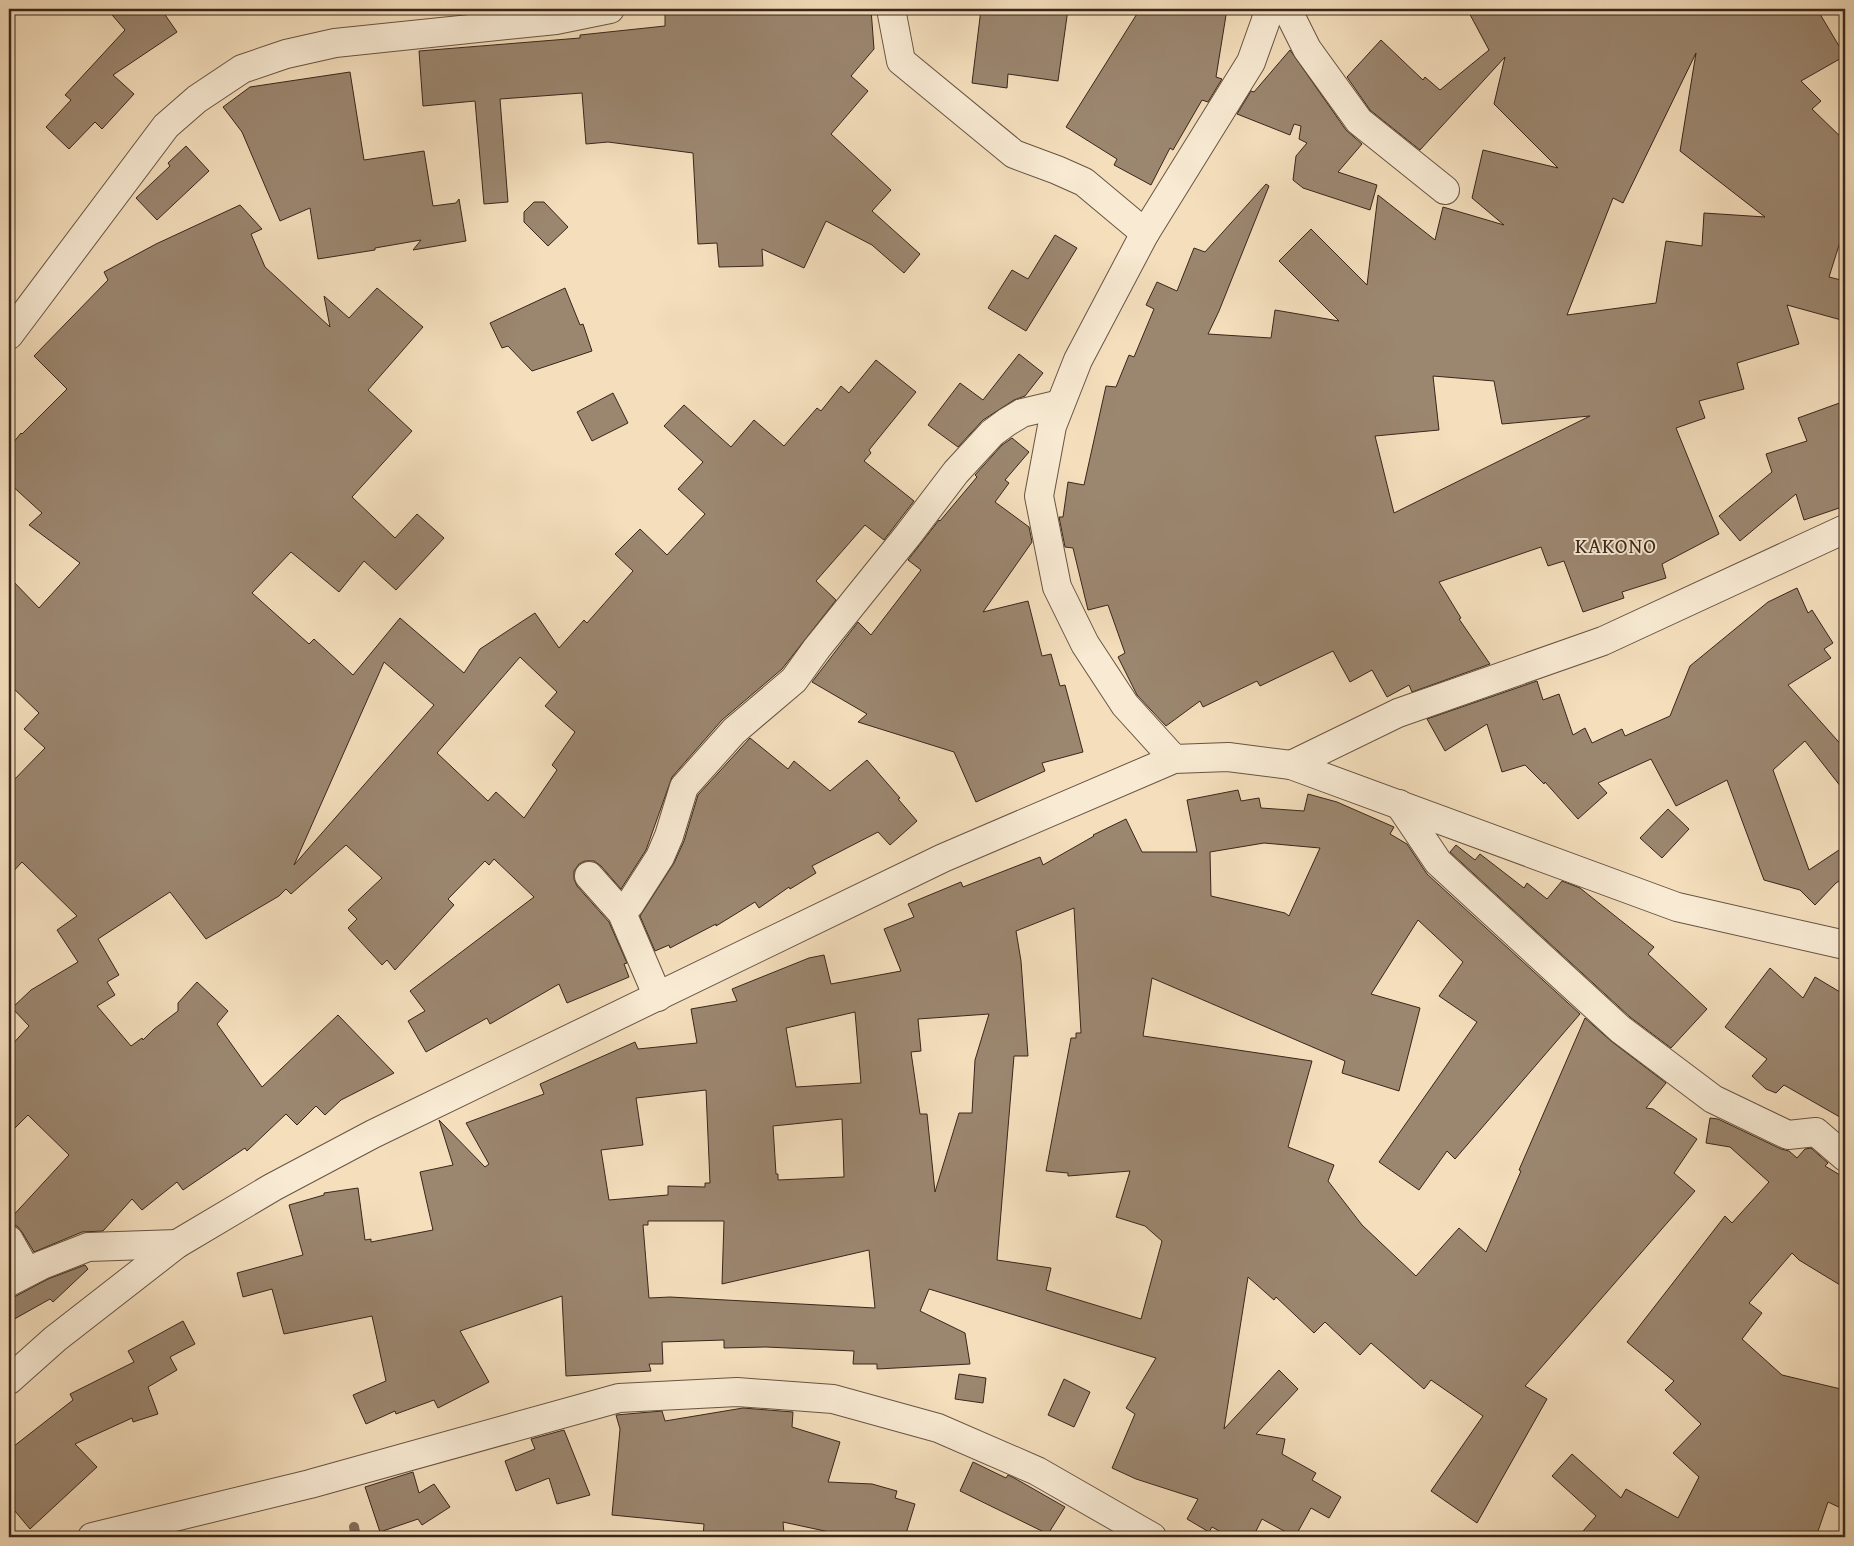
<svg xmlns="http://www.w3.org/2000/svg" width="1854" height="1546" font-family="'Gentium Book Plus',serif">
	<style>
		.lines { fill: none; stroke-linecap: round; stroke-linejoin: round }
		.stream { stroke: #846f5b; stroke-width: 10 }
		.building { fill: #9b866f; stroke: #3a261b; fill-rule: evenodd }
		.minor-casing { stroke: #685443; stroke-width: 30 }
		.tertiary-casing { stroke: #685443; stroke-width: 30 }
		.minor { stroke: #f8ead3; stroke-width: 28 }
		.tertiary { stroke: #f8ead3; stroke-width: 28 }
		.labels { text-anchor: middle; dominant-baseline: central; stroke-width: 4; stroke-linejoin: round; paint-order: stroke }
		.quarter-label { font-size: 21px; letter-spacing: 1px; fill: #3a261b; stroke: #f8ead3 }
	</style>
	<rect width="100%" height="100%" fill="#f4debc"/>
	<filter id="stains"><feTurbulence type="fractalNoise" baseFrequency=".004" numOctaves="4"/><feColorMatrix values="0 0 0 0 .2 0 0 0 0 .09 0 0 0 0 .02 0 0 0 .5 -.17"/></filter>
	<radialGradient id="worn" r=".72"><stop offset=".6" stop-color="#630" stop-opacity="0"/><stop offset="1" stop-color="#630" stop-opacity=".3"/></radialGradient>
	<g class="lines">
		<path class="stream" d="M354 1527 356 1537"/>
	</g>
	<path class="building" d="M107 9H161L177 32 113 75 134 94 102 129 95 122 69 149 46 127 71 100 65 95 125 30Z
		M707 9H871L874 49 851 76 868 91 831 134 891 190 872 211 920 254 904 273 872 245 826 221 804 268 762 249 763 266 719 267 717 243 698 244 693 153 608 142 586 144 582 93 500 99 508 202 484 204 475 101 423 106 419 51 580 38V35L665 26V11L707 12Z
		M981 9H1068L1058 81 1008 74 1007 88 972 83Z
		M1140 9H1227L1216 77 1222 79 1208 102 1202 100 1173 150 1170 148 1151 185 1114 165 1117 159 1066 127Z
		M1467 9H1817L1845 56 1801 81 1821 101 1812 109 1845 141V226L1829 277 1845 281V321L1787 305 1799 344 1737 363 1744 389 1699 401 1705 418 1676 428 1719 534 1662 564 1666 578 1622 592 1624 598 1583 612 1564 561 1548 566 1541 547 1439 582 1461 618 1459 619 1490 664 1412 692 1409 685 1387 697 1372 670 1350 682 1333 651 1260 686 1257 681 1203 707 1200 701 1166 726 1137 695 1118 657 1125 653 1108 605 1088 610 1073 548 1065 547 1059 517H1063L1068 482 1084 485 1106 386 1116 387 1129 355 1134 357 1154 309 1146 305 1157 282 1177 291 1194 248 1205 252 1266 184 1269 186 1219 311 1208 334 1271 338 1275 310 1339 321 1279 261 1311 229 1367 285 1378 195 1435 240 1443 207 1504 225 1472 198 1483 150 1558 168 1494 104 1505 57 1420 150 1370 110 1347 77 1381 40 1423 80 1425 77 1440 90 1489 50ZM1696 53 1680 151 1765 217 1704 213 1702 246 1666 241 1656 303 1567 315 1613 198 1623 203ZM1433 376 1494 381 1502 424 1590 416 1394 513 1375 436 1439 430Z
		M1290 50 1346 130 1362 144 1338 172 1377 185 1370 210 1303 188 1293 180 1296 156 1307 143 1299 139 1301 126 1294 124 1290 135 1237 114 1251 91 1254 92Z
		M350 72 364 160 424 151 433 206 456 203 459 199 466 241 413 250 421 240 375 248V250L318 259 310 208 280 221 242 132 223 107 250 87Z
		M186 146 209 171 157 220 136 198 170 166 168 163Z
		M534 202H544L568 227 548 246 524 222V212Z
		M240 205 262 229 251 234 265 267 330 327 324 296 349 318 377 288 423 327 368 390 412 431 352 497 395 538 417 514 444 538 396 590 364 561 339 592 291 552 252 593 309 644 314 639 353 675 400 618 464 673 480 649 535 613 559 648 584 620 587 623 633 571 615 554 640 529 667 555 705 514 678 489 703 462 664 426 684 405 731 447 754 420 784 446 817 408 821 411 841 386 849 393 876 360 916 392 869 450 871 453 864 461 914 501 884 540 865 525 816 581 836 600 782 669 722 720 672 777 646 850 621 889 601 866 594 861H585L579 864 574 871V879L577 886 609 922 627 963 624 964 629 977 567 1003 559 984 490 1024 487 1018 426 1052 408 1021 425 1011 410 991 534 897 494 859 489 865 485 861 448 899 454 905 395 970 387 960 382 965 348 928 357 919 348 910 382 878 346 845 291 894 286 889 279 896 206 939 170 892 98 939 119 975 107 982 115 995 97 1006 131 1046 142 1038 143 1040 154 1029 178 1011V1003L197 982 228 1011 217 1024 262 1087 338 1015 394 1073 341 1100 325 1115 316 1106 297 1125 286 1114 247 1151 245 1148 183 1190 177 1182 142 1210 132 1199 103 1231 82 1232 34 1252 22 1232 17 1226 9 1224V1220L69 1155 28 1115 9 1134V1048L29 1026 12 1008 31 990 78 962 57 930 77 916 22 862 9 876V785L45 748 24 729 39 713 9 684V577L39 608 80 563 29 525 42 513 9 483V448L21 433 22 434 67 389 34 356 108 280 104 272 156 244ZM520 657 557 692 545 706 575 732 552 765 557 770 524 818 496 792 488 801 437 753ZM384 662 434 705 294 865Z
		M1055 235 1077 248 1026 331 988 308 1012 270 1028 279Z
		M565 288 580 325 583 324 592 351 532 371 508 346 502 348 490 323Z
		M1019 354 1043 373 1025 396 1014 400 983 420 958 447 928 425 960 383 983 400Z
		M613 393 628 423 592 441 577 412Z
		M1845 401V506L1804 520 1796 494 1740 541 1719 516 1772 472 1766 454 1807 441 1798 418Z
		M1012 438 1029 452 1005 480 1009 483 995 502 1029 527 1032 542 983 612 1028 601 1042 656 1051 654 1060 686 1065 685 1083 752 1042 763 1045 771 976 802 954 752 858 722 867 714 812 682 858 622 871 635 921 570 908 560 939 520 940 521 977 477 975 475 1002 445Z
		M1797 588 1808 613 1812 610 1833 643 1824 649 1831 658 1788 685 1845 749V792L1805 741 1773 770 1809 870 1845 846V877L1836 883 1815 905 1800 890 1764 880 1727 780 1676 806 1651 759 1598 783 1607 793 1578 819 1545 782 1544 784 1525 765 1502 772 1487 724 1445 751 1427 719 1537 681 1543 700 1559 694 1573 735 1585 728 1592 743 1622 729 1625 736 1670 716 1690 666 1768 602Z
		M750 738 788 769 794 761 830 791 867 760 900 798 898 799 917 821 890 845 878 832 812 866 816 873 790 889 789 887 759 908 755 902 716 926V924L670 948 669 945 655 951 640 916 674 863 684 841 698 795Z
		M1238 790 1241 801 1259 798 1261 808 1304 811 1308 794 1337 802 1394 827 1390 834 1407 844 1427 874 1580 1014 1455 1159 1447 1151 1419 1190 1379 1162 1477 1022 1439 996 1463 962 1418 920 1371 994 1420 1008 1399 1091 1342 1073 1345 1061 1152 978 1143 1036 1312 1061 1288 1147 1334 1165 1328 1181 1362 1225 1416 1276 1459 1228 1486 1252 1521 1171 1519 1170 1585 1018 1611 1041 1666 1083 1646 1108 1653 1109 1697 1139 1674 1173 1695 1191 1525 1386 1547 1399 1477 1523 1431 1491 1483 1416 1431 1380 1424 1389 1371 1343 1360 1355 1325 1322 1314 1333 1276 1297 1274 1300 1248 1277 1224 1429 1279 1370 1298 1389 1256 1434 1285 1439 1282 1454 1316 1473 1312 1480 1341 1497 1329 1518 1311 1508 1295 1537 1262 1519 1253 1537H1230L1212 1527 1209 1532 1187 1519 1198 1499 1136 1479 1112 1468 1135 1414 1126 1408 1156 1358 929 1289 920 1311 965 1333 970 1364 877 1369V1364H853L854 1351 766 1347 724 1348V1340L662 1342 663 1364H649L651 1371 566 1376 562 1296 460 1331 489 1382 438 1408 434 1400 396 1414 395 1411 366 1424 353 1395 386 1381 372 1316 284 1334 272 1289 243 1297 237 1273 303 1255 289 1205 324 1195V1193L358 1188 365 1240 371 1239V1242L433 1230 420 1172 453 1165 439 1120 485 1167 489 1164 466 1123 544 1094 540 1084 635 1042 638 1049 697 1043 691 1009 737 1001 732 989 809 958 824 955 831 984 901 971 884 929 914 917 908 904 961 882 963 887 1040 857 1043 865 1094 836 1093 835 1126 819 1142 852H1197L1187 800ZM1264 843 1320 848 1289 916 1285 913 1211 896 1210 852ZM1074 908 1081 1033H1076V1038H1071L1046 1171 1068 1173V1176L1130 1171 1116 1217 1145 1226 1162 1241 1141 1319 1046 1290 1051 1268 997 1260 1014 1056H1028L1021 961 1016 931ZM855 1012 861 1083 796 1087 786 1028ZM989 1014 975 1060 972 1113H959L935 1192 927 1114H920L911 1052 921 1051 918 1019ZM706 1090 710 1183H705V1187L668 1186V1195L609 1200 601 1150 643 1145 636 1098ZM842 1119 844 1177 778 1180V1174H776L773 1126ZM648 1221H724L722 1284 869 1250 875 1308 670 1297 649 1298 643 1225H648Z
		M1668 809 1689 829 1662 858 1640 838Z
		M1456 845 1475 860 1480 854 1524 888 1527 883 1547 899 1562 881 1580 888 1654 947 1648 954 1707 1009 1671 1048 1630 1017 1450 852Z
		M1770 968 1803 998 1815 977 1845 995V1120L1784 1085 1776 1093 1766 1089 1752 1076 1767 1059 1725 1027Z
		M1710 1118 1718 1119 1781 1149 1789 1151 1797 1158 1805 1149 1811 1148 1828 1163 1825 1166 1845 1178V1288L1799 1260 1792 1253 1749 1303 1762 1313 1742 1339 1782 1375 1845 1390V1510L1828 1502 1816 1537H1578L1596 1516 1552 1476 1572 1454 1621 1498 1626 1489 1678 1518 1699 1477 1673 1453 1701 1424 1665 1390 1674 1381 1627 1342 1725 1216 1732 1223 1769 1182 1730 1147 1706 1143Z
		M85 1265 88 1269 53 1302 50 1299 9 1322V1298L16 1296 48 1279Z
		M183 1321 195 1344 170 1357 177 1370 148 1387 158 1414 133 1422 132 1418 75 1444 97 1467 30 1529 9 1504V1450L73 1400 70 1394 134 1362 128 1351Z
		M959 1374 986 1378 983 1403 955 1399Z
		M1064 1379 1090 1392 1074 1427 1048 1415Z
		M743 1408 793 1412 792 1427 840 1442 828 1482 872 1484 897 1491 895 1498 915 1504 905 1537H852V1534L834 1533 783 1522 784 1533 751 1537H703L704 1524 612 1515 620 1429 616 1415 662 1411 665 1421Z
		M564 1430 590 1495 557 1504 549 1478 516 1491 505 1461 535 1449 531 1439Z
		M973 1462 1006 1478 1008 1475 1016 1479 1065 1507 1048 1534 960 1491Z
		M413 1472 419 1493 434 1484 450 1507 422 1525 418 1519 380 1532 365 1487Z"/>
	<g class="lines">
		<defs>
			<path id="minor" d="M891 9 901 61 1014 154 1057 170 1084 182 1145 233
				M1287 9 1307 49 1359 121 1445 190
				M1291 765 1398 713 1603 641 1845 529
				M1399 804 1438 862 1620 1029 1713 1099 1788 1135 1816 1132 1845 1157
				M589 876 622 913 658 997
				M622 913 630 904 660 857 669 836 684 787 734 731 794 680 817 648 908 535 956 472 992 433 1007 422 1022 413 1060 404
				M9 1240 27 1272
				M9 1282 42 1265 88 1247 177 1244
				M92 1537 310 1484 619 1398 737 1392 833 1399 938 1428 1037 1471 1152 1537"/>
			<path id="tertiary" d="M9 335 166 126 197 99 242 69 286 54 335 43 556 20 610 9
				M1174 759 1125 705 1085 644 1057 587 1039 496 1052 426 1078 360 1145 233 1251 62 1266 20 1267 9
				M9 1380 55 1339 177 1244 273 1187 373 1134 943 858 1174 759 1228 757 1291 765 1677 907 1845 945"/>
		</defs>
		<use href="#minor" class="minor-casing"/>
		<use href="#tertiary" class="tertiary-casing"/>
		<use href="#minor" class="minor"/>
		<use href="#tertiary" class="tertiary"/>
	</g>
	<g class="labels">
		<g class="quarter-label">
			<text x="1616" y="545">KAKONO</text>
		</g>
	</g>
	<rect width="1854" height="1546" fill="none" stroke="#f4debc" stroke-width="30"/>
	<rect x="10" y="10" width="1834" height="1526" fill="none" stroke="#3a261b" stroke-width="2.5"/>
	<rect x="15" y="15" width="1824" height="1516" fill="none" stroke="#3a261b"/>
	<rect width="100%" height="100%" filter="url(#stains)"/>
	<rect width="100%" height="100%" fill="url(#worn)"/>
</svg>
